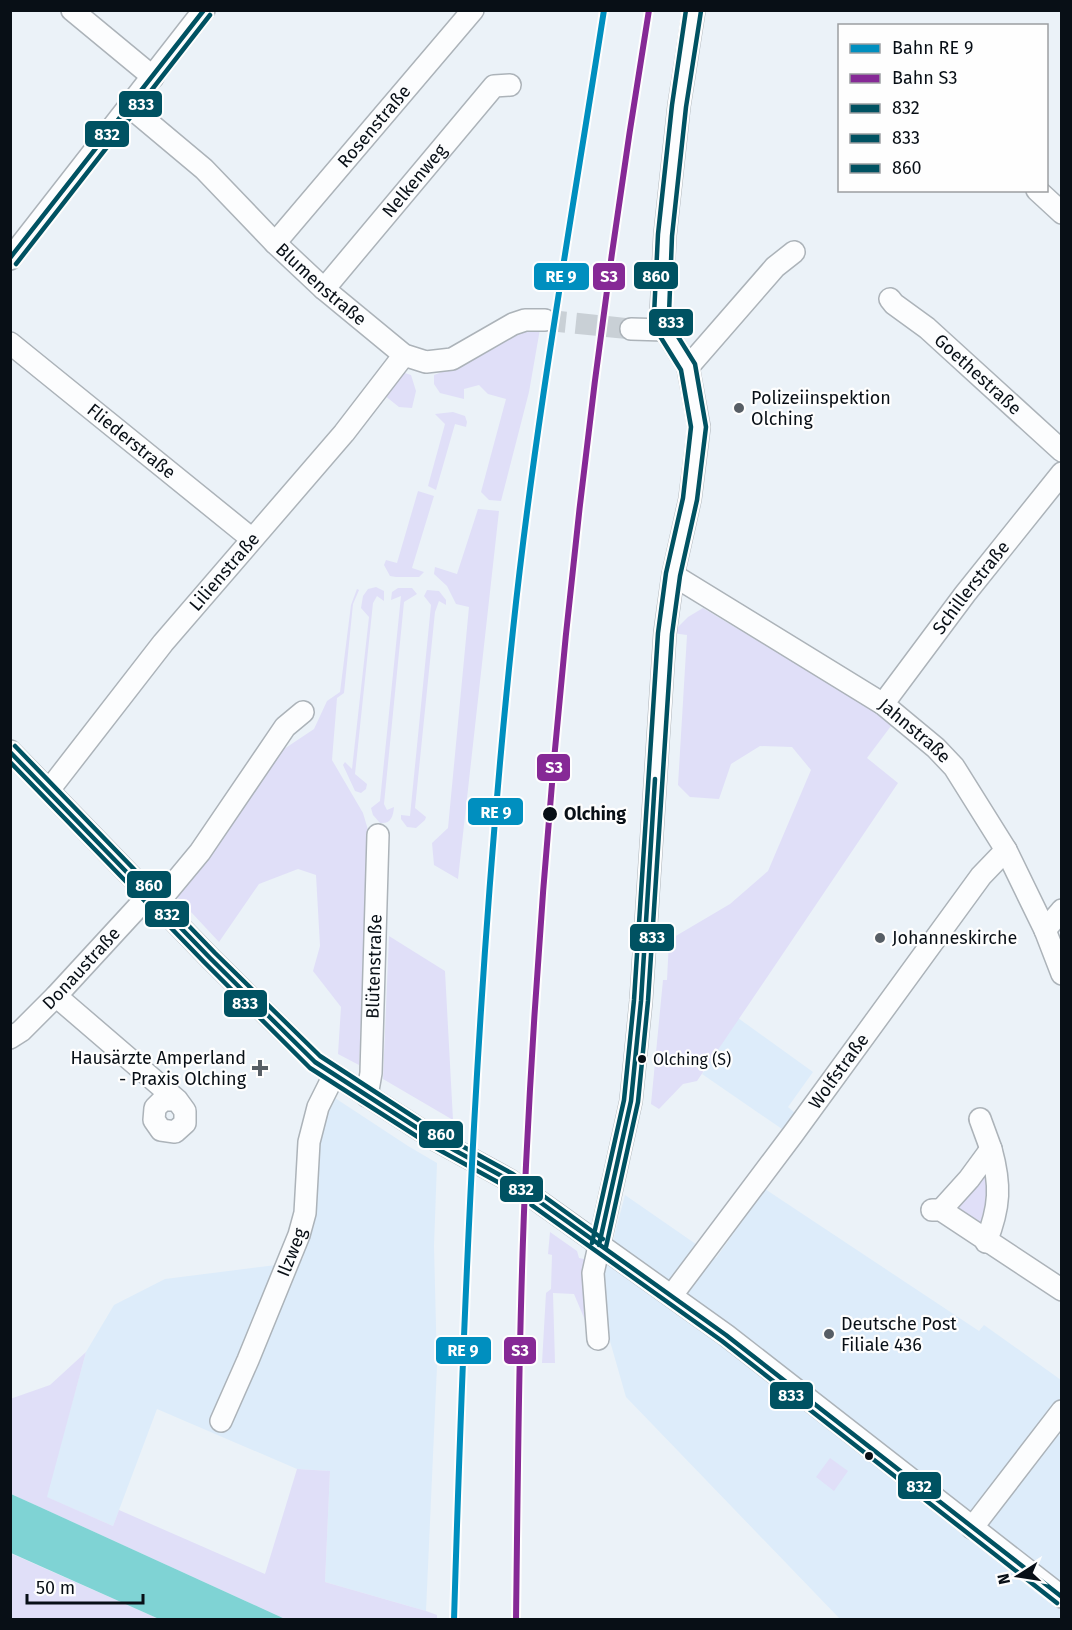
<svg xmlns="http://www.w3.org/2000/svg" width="1072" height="1630" font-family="'Fira Sans',sans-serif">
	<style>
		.built { fill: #ddecfa }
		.green { fill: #e0dff8 }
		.water { fill: #7fd3d4 }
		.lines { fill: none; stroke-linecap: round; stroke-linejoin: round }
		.minor-tunnel { stroke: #c9d0d6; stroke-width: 21; stroke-dasharray: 21 10; stroke-linecap: butt }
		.minor-casing { stroke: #acb3b9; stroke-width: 24 }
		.minor { stroke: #fcfdfe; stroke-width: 21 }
		.bus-1-casing { stroke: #fefefe; stroke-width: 9 }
		.bus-2-casing { stroke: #fefefe; stroke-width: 9 }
		.bus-3-casing { stroke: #fefefe; stroke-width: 9 }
		.bus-1 { stroke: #005262; stroke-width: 4.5 }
		.bus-2 { stroke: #005262; stroke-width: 4.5 }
		.bus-3 { stroke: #005262; stroke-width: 4.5 }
		.rail-1-casing { stroke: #fefefe; stroke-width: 10 }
		.rail-2-casing { stroke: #fefefe; stroke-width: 10 }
		.rail-1 { stroke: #008fbf; stroke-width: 6 }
		.rail-2 { stroke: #862996; stroke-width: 6 }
		.poi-dot { fill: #575e65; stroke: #fefefe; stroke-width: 2 }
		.stop-dot { fill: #080f16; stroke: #fefefe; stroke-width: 2 }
		.labels { text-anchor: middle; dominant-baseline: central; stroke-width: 4.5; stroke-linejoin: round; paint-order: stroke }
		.bus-label { font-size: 16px; fill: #080f16; stroke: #fefefe; text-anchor: start }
		.street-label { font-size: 18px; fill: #080f16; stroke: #fefefe }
		.poi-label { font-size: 18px; fill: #080f16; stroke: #fefefe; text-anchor: start }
		.stop-label { font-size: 18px; font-weight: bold; fill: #080f16; stroke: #fefefe; text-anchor: start }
		.line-badge { stroke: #fefefe; stroke-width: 2 }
		.badge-label { font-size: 16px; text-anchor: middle; font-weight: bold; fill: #fff }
	</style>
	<rect width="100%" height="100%" fill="#ebf2f8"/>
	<path class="built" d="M738 1018 813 1072 788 1107 795 1113 782 1129 702 1074Z
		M335 1098 408 1146 437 1163 434 1246 437 1366 426 1611 325 1582 330 1471 297 1469 157 1409 113 1526 46 1497 86 1352 114 1305 165 1279 276 1265 303 1259 312 1200 318 1125 325 1105Z
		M765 1189 979 1331 984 1325 1061 1380V1411L1050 1427 1061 1437V1619H840L626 1397 606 1327 605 1309V1271L625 1195 716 1258Z"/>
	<path class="green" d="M540 329 529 392 501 501 489 500 481 492 506 399 488 394 479 385 464 389V399L440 393 434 384V375L453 368 517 332Z
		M402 372 411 375 416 391 412 408 399 407 384 395Z
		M453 412 465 416 467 422 466 427 455 424 436 490 428 486 445 424 435 414Z
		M418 491 434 496 412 568 424 572 419 577H396L390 576 384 565 386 560 397 563Z
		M478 509 499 511 458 879 434 865 432 843 448 828 469 607 456 604 447 586 434 574 435 567 457 574Z
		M376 587 384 591V601L377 596 373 603 355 774 367 784 366 789 361 793 355 791 343 765 345 762 352 769 369 617 361 608 363 596 368 589Z
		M398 588H412L417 594 404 602 384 804 387 810 394 807C393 817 391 824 380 823L373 815 371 808 380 801 401 596 391 600 392 592Z
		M357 589 359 590 353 604 344 693 337 698 332 760 363 813 371 840 359 1065 338 1054 341 1007 313 971 320 946 316 875 298 869 259 884 219 942 177 897 281 751 314 729 327 701 340 692 351 605Z
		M427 590 439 591 446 600V605L439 601 435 612 415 808 426 817 425 820 416 828 407 827 401 819V815L410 816 431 605 424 596Z
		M703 608 894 722 867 758 898 783 697 1081 683 1084 659 1109 651 1104 663 980H667L669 940 730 904 768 871 811 770 792 747 760 746 731 764 719 799 690 797 678 785 687 635 672 633 688 617Z
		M389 936 445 971 453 1120 383 1079Z
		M989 1169 986 1228 949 1208Z
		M550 1232 577 1251 579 1258 584 1259 585 1291 592 1337 574 1294 553 1293 555 1363H542L546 1293 551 1289 552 1255 548 1254Z
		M86 1352 47 1497 113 1526 119 1510 265 1574 297 1469 330 1471 325 1582 426 1611 437 1615V1619H285L11 1494 10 1399 50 1385Z
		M830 1458 848 1471 834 1491 816 1477Z
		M10 1553 159 1619H11Z"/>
	<path class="water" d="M11 1494 42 1508 285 1619H159L11 1553Z"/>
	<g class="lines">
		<path class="minor-tunnel" d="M545 320 631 329"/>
		<defs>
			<g id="minor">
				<path d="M72 10 153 77"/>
				<path id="s1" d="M130 107 204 169 275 243 324 289 404 355 426 362 452 359 513 324 525 320H545"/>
				<path d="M1037 190 1062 213"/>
				<path id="s2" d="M275 243 473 10"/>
				<path d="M10 259 204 10"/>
				<path id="s3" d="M324 289 494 86 510 85"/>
				<path id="s4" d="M890 299 894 304 927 328 1062 451"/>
				<path d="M631 329 665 330"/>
				<path id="s5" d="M10 343 252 539"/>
				<path d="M688 367 775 267 794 252"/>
				<path id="s6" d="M673 575 883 704 936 748 954 767 1006 850 1045 930 1062 974"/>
				<path id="s7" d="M883 704 965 594 1062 473"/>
				<path d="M10 751 210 958 315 1062 436 1140 509 1180 726 1335 1062 1597"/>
				<path id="s8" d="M49 790 163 643 344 433 404 355"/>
				<path d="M166 893 200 852 285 727 303 712"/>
				<path d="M1045 930 1062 910"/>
				<path d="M56 996 177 1100 185 1111V1123L175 1132 161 1130 154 1120 155 1108 163 1100H177"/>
				<path id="s9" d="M10 1038 21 1031 56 996 149 895"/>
				<path id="s10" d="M367 1096 371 1073 378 835"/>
				<path d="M980 1119 991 1149"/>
				<path d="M932 1210H941L1062 1290"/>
				<path d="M941 1210 969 1179 991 1149C1001 1185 1000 1207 986 1242"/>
				<path id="s11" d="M672 1295 793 1134 981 876 1006 850"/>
				<path d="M598 1339 593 1273 631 1101 641 1001 665 633 673 575 690 499 699 427 688 367 665 330 661 315 665 235 679 106 694 10"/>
				<path id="s12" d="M221 1421 248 1360 299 1235 305 1213 309 1142 318 1107 334 1075"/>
				<path d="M972 1528 1062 1411"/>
			</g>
		</defs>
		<use href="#minor" class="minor-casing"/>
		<use href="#minor" class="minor"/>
		<defs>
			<path id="bus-1" d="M10 258 204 10
				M10 752 210 958 315 1062 436 1140 509 1180 726 1335 1062 1597
				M599 1245 631 1101 641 1001 655 779"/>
			<path id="bus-2" d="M16 264 210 15
				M10 762 205 963 310 1068 432 1146 505 1186 722 1341 1057 1603
				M606 1247 638 1102 648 1001 672 634 680 576 697 500 706 427 695 364 672 327 669 314 672 236 686 107 701 11"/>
			<path id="bus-3" d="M15 746 215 953 320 1056 440 1134 513 1174 603 1239
				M592 1243 624 1100 634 1000 658 633 666 573 683 498 691 427 681 370 658 333 654 315 658 234 672 105 686 10"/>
		</defs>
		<use href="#bus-1" class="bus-1-casing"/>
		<use href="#bus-2" class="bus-2-casing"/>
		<use href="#bus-3" class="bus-3-casing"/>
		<use href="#bus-1" class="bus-1"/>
		<use href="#bus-2" class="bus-2"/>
		<use href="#bus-3" class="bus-3"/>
		<defs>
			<path id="rail-1" d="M454 1620C464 1289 478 959 513 630 535 422 572 216 604 10"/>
			<path id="rail-2" d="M516 1620C518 1468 519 1316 526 1165 545 778 586 393 649 10"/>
		</defs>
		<use href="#rail-1" class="rail-1-casing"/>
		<use href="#rail-2" class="rail-2-casing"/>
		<use href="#rail-1" class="rail-1"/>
		<use href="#rail-2" class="rail-2"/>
	</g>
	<g class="poi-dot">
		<circle cx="739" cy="408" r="6"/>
		<circle cx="880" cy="938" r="6"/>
		<path d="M257 1059h6v6h6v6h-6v6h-6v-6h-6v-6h6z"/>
		<circle cx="829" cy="1334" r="6"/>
	</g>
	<g class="stop-dot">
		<circle cx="550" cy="814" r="8"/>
		<circle cx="642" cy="1059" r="5"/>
		<circle cx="869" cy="1456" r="5"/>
	</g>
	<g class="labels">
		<g class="bus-label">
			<text x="653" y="1059">Olching (S)</text>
		</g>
		<g class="street-label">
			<text stroke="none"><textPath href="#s2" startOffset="153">Rosenstraße</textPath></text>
			<text stroke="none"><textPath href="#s3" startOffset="141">Nelkenweg</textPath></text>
			<text stroke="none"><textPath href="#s1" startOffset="261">Blumenstraße</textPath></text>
			<text stroke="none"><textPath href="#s4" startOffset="116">Goethestraße</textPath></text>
			<text stroke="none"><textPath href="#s5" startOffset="156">Fliederstraße</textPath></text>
			<text stroke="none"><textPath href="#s8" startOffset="280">Lilienstraße</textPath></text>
			<text stroke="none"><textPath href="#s7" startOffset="146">Schillerstraße</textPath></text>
			<text stroke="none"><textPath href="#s6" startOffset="288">Jahnstraße</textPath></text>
			<text stroke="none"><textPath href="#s10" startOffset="130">Blütenstraße</textPath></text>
			<text stroke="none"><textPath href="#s9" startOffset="100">Donaustraße</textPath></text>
			<text stroke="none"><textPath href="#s11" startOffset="279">Wolfstraße</textPath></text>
			<text stroke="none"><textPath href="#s12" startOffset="183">Ilzweg</textPath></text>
		</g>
		<g class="poi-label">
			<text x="751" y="398">Polizeiinspektion<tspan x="751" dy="21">Olching</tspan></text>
			<text x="892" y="938">Johanneskirche</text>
			<text x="246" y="1058" text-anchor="end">Hausärzte Amperland<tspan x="246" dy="21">- Praxis Olching</tspan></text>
			<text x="841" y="1324">Deutsche Post<tspan x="841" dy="21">Filiale 436</tspan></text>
		</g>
		<g class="stop-label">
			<text x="564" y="814">Olching</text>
		</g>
	</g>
	<g class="line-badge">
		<rect x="118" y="90" width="45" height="28" rx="6" fill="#005262"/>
		<rect x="84" y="120" width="46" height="28" rx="6" fill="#005262"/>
		<rect x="633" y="261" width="46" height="29" rx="6" fill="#005262"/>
		<rect x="533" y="262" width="57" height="29" rx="6" fill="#008fbf"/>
		<rect x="592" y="262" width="34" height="29" rx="6" fill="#862996"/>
		<rect x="648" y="308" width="46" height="29" rx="6" fill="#005262"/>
		<rect x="536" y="753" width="35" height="29" rx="6" fill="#862996"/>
		<rect x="467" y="797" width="57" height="29" rx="6" fill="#008fbf"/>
		<rect x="126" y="870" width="46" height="29" rx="6" fill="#005262"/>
		<rect x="144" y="900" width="46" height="28" rx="6" fill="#005262"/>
		<rect x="629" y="923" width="46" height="29" rx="6" fill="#005262"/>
		<rect x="223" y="989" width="45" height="29" rx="6" fill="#005262"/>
		<rect x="418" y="1120" width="46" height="29" rx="6" fill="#005262"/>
		<rect x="499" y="1175" width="45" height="28" rx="6" fill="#005262"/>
		<rect x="435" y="1336" width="57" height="29" rx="6" fill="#008fbf"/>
		<rect x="503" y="1336" width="34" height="29" rx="6" fill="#862996"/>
		<rect x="769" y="1381" width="45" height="29" rx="6" fill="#005262"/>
		<rect x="897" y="1471" width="45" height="29" rx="6" fill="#005262"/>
	</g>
	<g class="badge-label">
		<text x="141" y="110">833</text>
		<text x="107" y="140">832</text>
		<text x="656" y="282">860</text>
		<text x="561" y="282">RE 9</text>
		<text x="609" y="282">S3</text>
		<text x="671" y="328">833</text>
		<text x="554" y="773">S3</text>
		<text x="496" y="818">RE 9</text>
		<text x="149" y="891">860</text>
		<text x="167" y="920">832</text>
		<text x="652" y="943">833</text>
		<text x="245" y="1009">833</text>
		<text x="441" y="1140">860</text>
		<text x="521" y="1195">832</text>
		<text x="463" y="1356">RE 9</text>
		<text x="520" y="1356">S3</text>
		<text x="791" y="1401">833</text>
		<text x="919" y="1492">832</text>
	</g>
	<rect width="1072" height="1630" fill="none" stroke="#080f16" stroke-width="24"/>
	<rect x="838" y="24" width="210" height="168" fill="#fefefe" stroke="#9c9ea1" stroke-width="1.5"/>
	<rect x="850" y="44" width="30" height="9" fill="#008fbf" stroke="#9c9ea1" stroke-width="1.5"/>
	<text x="892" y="54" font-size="18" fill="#080f16">Bahn RE 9</text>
	<rect x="850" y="74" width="30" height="9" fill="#862996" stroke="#9c9ea1" stroke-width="1.5"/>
	<text x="892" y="84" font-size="18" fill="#080f16">Bahn S3</text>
	<rect x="850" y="104" width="30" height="9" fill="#005262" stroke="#9c9ea1" stroke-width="1.5"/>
	<text x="892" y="114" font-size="18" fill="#080f16">832</text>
	<rect x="850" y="134" width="30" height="9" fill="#005262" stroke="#9c9ea1" stroke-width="1.5"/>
	<text x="892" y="144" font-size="18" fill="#080f16">833</text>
	<rect x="850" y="164" width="30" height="9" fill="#005262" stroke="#9c9ea1" stroke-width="1.5"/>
	<text x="892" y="174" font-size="18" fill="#080f16">860</text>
	<g transform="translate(1018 1576) rotate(258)" stroke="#fefefe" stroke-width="4.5" paint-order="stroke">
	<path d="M0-4.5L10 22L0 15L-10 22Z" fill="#080f16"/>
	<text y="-9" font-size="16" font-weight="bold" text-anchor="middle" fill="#080f16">N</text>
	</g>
	<path d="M27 1594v9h116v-9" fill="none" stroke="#080f16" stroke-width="3"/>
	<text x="36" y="1594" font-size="18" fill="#080f16" stroke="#fefefe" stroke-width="4.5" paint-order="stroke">50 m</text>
</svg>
